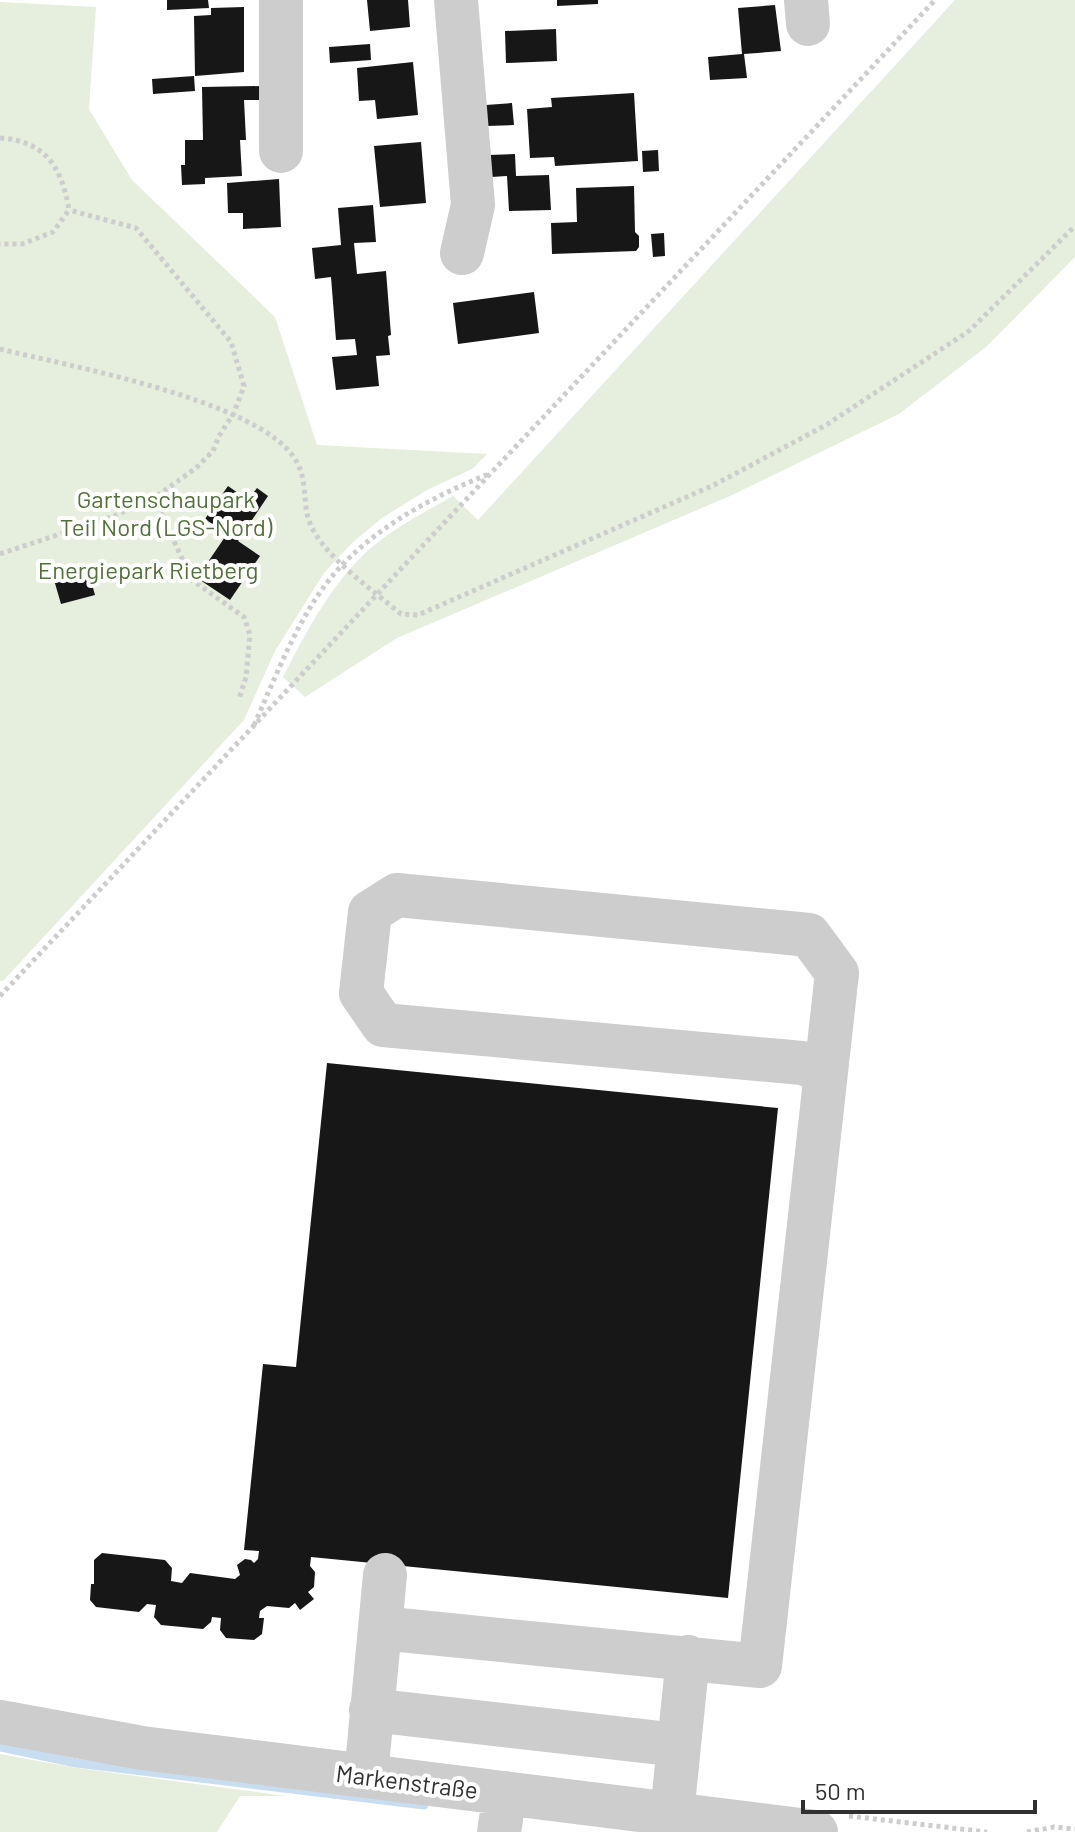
<svg xmlns="http://www.w3.org/2000/svg" width="1075" height="1832" font-family="Barlow,sans-serif">
	<style>
		.green { fill: #e6eedd }
		.lines { fill: none; stroke-linecap: round; stroke-linejoin: round }
		.stream { stroke: #c8def0; stroke-width: 9 }
		.building { fill: #171717 }
		.path { stroke: #cdcdcd; stroke-width: 5; stroke-dasharray: 4 4; stroke-linecap: butt }
		.minor { stroke: #cdcdcd; stroke-width: 44 }
		.path-bridge { stroke: #cdcdcd; stroke-width: 5; stroke-dasharray: 4 4; stroke-linecap: butt }
		.labels { text-anchor: middle; dominant-baseline: central; stroke-width: 8; stroke-linejoin: round; paint-order: stroke }
		.park-label { font-size: 24px; fill: #517139; stroke: #fff }
		.street-label { font-size: 24px; fill: #303030; stroke: #fff }
	</style>
	<rect width="100%" height="100%" fill="#fff"/>
	<path class="green" d="M955 0H1075V257L986 347 899 414 730 496 397 638 305 697 283 677C305 634 327 592 360 558 386 532 421 514 453 496L478 520Z
		M0 2 96 7 89 109 132 180 275 317 317 445 487 454 472 469 427 490 382 518 352 543 324 573 275 651 244 720 3 981H0Z
		M0 1754 77 1768 286 1796H240L217 1832H0Z"/>
	<g class="lines">
		<path class="stream" d="M0 1747 76 1763 424 1805"/>
	</g>
	<path class="building" d="M167 0H208L209 8 167 10Z
		M367 0H408L410 27 370 31Z
		M557 0H598V4L557 6Z
		M775 5 781 51 744 54 747 78 710 80 708 57 742 54 738 8Z
		M244 7V72L195 76 194 16 211 15V8Z
		M556 29 557 61 506 63 505 31Z
		M370 44 371 60 330 63 329 47Z
		M413 62 418 115 377 119 375 100 359 101 357 68Z
		M194 76 195 91 153 94 152 79Z
		M262 86V100H244L246 140H240L242 176 205 178V184L182 185 181 165H185V140H203L202 87Z
		M634 93 638 161 555 166 554 157 530 158 527 109 552 107 551 98Z
		M512 103 514 125 487 126 486 105Z
		M421 142 426 203 380 207 374 146Z
		M658 150 659 171 643 172 642 151Z
		M515 154 516 176 549 175 551 210 509 211 507 176 491 177 489 155Z
		M279 179 281 227 243 229V213H228L227 183Z
		M634 186 635 232 639 236V247L636 251 552 254 551 223 577 222 576 188Z
		M373 205 376 242 354 243 357 274 386 271 391 335 388 336 390 355 376 356 379 386 336 390 332 357 357 355 355 339 336 340 331 277 315 279 312 248 341 245 338 208Z
		M664 233 665 256 653 257 651 234Z
		M534 292 539 333 458 344 453 303Z
		M228 486 248 500 257 488 268 496 238 541 260 556 230 600 197 578 227 534 205 519Z
		M86 563 95 595 61 604 52 573Z
		M327 1063 778 1108 728 1598 311 1557 310 1566 315 1572 314 1587 308 1592 314 1599 300 1610 295 1603 289 1608 267 1606 260 1611 259 1618H264L262 1634 254 1640 226 1638 220 1630 221 1618 212 1617 211 1622 203 1629 161 1625 154 1617 156 1605 147 1604 139 1612 96 1607 90 1600 91 1584H94V1560L102 1553 165 1560 172 1568 171 1581 182 1583 190 1573 235 1579 240 1575 237 1565 245 1559 251 1560 254 1563 258 1559 259 1551 244 1550 263 1364 296 1367Z"/>
	<g class="lines">
		<path class="path" d="M0 138C46 141 62 168 69 210L53 232 22 244H0
			M0 349C68 366 258 400 295 459 307 477 303 498 308 518 319 554 373 590 401 614L418 615 714 485 826 425 969 331 1075 226
			M154 498 192 580 244 617 250 635 246 677 239 699
			M0 554 114 516 154 498 196 468 213 451 219 436 234 413 244 386 231 342 136 228 69 210
			M0 996 935 0
			M849 1816 987 1832
			M1027 1832 1054 1827 1075 1829"/>
		<path class="minor" d="M456 0 473 205 462 253
			M806 0 808 24
			M281 151V0
			M380 1628 760 1666 837 973 809 935 397 895 370 912 361 993 383 1025 802 1063 826 1072
			M371 1710 678 1745
			M0 1722 142 1748 816 1832
			M366 1776 385 1575
			M672 1814 688 1657
			M499 1832 505 1793"/>
		<path class="path-bridge" d="M254 725C279 670 301 608 343 564 383 523 436 495 489 474"/>
	</g>
	<g class="labels">
		<g class="park-label">
			<text x="166" y="498">Gartenschaupark<tspan x="166" dy="28">Teil Nord (LGS-Nord)</tspan></text>
			<text x="148" y="569">Energiepark Rietberg</text>
		</g>
		<g class="street-label">
			<text transform="translate(407 1781) rotate(7)">Markenstraße</text>
		</g>
	</g>
	<path d="M803 1800v12h232v-12" fill="none" stroke="#303030" stroke-width="4"/>
	<text x="815" y="1800" font-size="24" fill="#303030" stroke="#ffffff" stroke-width="6" paint-order="stroke">50 m</text>
</svg>
